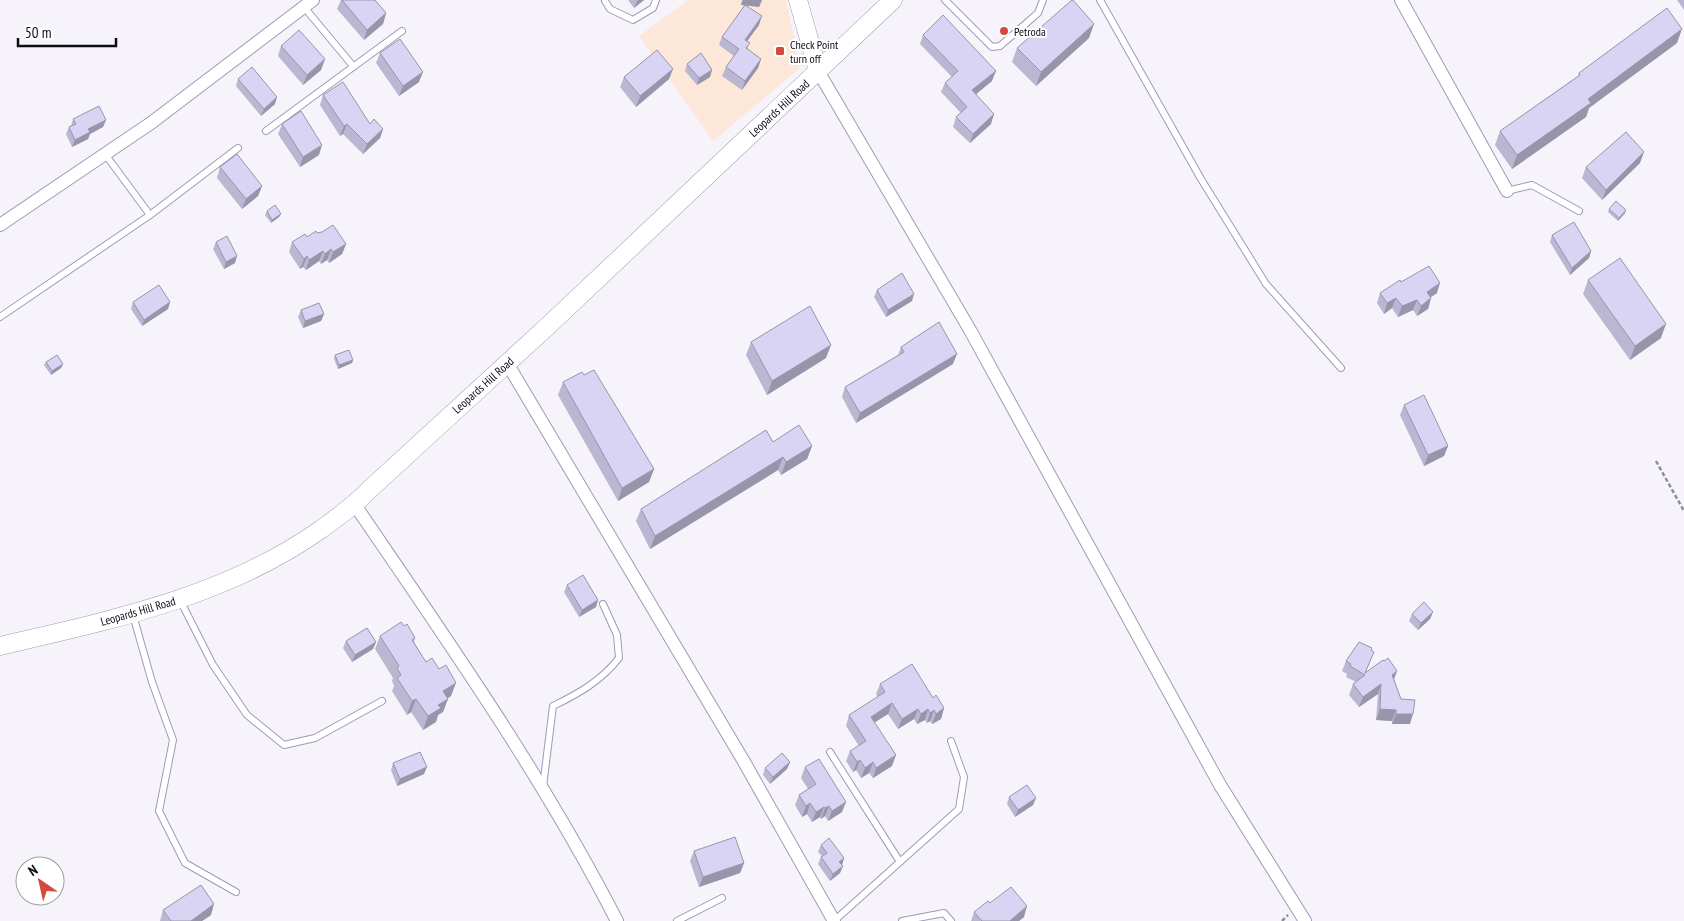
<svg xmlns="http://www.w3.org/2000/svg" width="1684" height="921" font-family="'PT Sans Narrow',sans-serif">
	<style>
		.commercial { fill: #fce7d9 }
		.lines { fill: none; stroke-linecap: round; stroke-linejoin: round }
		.lane-casing { stroke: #a199b6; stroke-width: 8 }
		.street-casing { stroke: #a199b6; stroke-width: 14 }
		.secondary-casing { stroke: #a199b6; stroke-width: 19 }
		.path { stroke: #8e8c94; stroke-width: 2.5; stroke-dasharray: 4 2.5; stroke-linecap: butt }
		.lane { stroke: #fff; stroke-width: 6 }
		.street { stroke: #fff; stroke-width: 12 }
		.secondary { stroke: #fff; stroke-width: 18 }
		.wall { fill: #bbb6d1 }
		.shaded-wall { fill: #9894aa }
		.building { fill: #d9d4f3; stroke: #9894aa }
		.poi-dot { fill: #d6483d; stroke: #fff; stroke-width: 2 }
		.labels { text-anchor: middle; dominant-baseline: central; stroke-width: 4; stroke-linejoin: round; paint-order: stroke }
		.poi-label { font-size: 12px; fill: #0e0b15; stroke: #fff; text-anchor: start }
		.street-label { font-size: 12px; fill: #0e0b15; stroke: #fff }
	</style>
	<rect width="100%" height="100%" fill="#f6f4fa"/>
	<path class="commercial" d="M688 0H786L800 68 713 141 639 36Z"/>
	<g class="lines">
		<defs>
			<path id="lane" d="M945 0 992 47 1000 46 1038 13 1043 0
				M1100 0 1201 179 1266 284 1341 368
				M605 1 610 9 633 20 653 8 656 0
				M304 7 353 66
				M266 131 402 31
				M105 154 150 215 238 148
				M1507 191 1532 185 1579 211
				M0 317 150 215
				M180 600 213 665 247 715 284 745 315 738 382 701
				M133 615 152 682 173 740 159 811 185 863 236 892
				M830 752 900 862
				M543 787 553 706C578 694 601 681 619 658L617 635 603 604
				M677 921 722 898
				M834 921 959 809 964 777 951 741
				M902 921 944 913 951 921"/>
			<path id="street" d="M1401 0 1507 191
				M818 71 970 330 1220 785 1305 921
				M0 225 151 123 313 0
				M507 363 743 760 834 921
				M355 505C447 640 542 775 617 921"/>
			<path id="secondary" d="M798 0 818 71
				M0 646C111 620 225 597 320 530 338 517 355 505 370 489L550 324 893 0"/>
		</defs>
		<use href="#lane" class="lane-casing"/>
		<use href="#street" class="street-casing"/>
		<use href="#secondary" class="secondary-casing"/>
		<path class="path" d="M1656 461 1684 511
			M1282 921 1288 915"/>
		<use href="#lane" class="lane"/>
		<use href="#street" class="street"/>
		<use href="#secondary" class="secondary"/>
	</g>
	<path class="wall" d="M341 0H375L386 13 383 24 364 40 337 9Z
		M628 0H644L634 8Z
		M742 0H762L759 7 746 5 759 25 747 41 748 49 761 59 758 68 742 90 722 76 726 67 734 56 719 45 722 37 745 5H741Z
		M1677 0H1684V10Z
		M923 35 992 81 976 94 991 124 970 143 953 127 956 117 961 113 941 92 945 83 952 77 920 44Z
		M1089 38 1036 86 1012 62 1017 48Z
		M1677 43 1589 108 1586 117 1512 169 1495 145 1500 131 1578 76 1579 73Z
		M281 46 325 59 321 70 303 85 278 56Z
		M380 53 419 82 399 96 376 63Z
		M687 64 710 77 697 85 685 71Z
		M624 77 669 79 636 107 620 87Z
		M238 79 275 104 261 116 236 86Z
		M323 95 370 124 383 129 380 138 363 154 343 134 340 136 320 105Z
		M73 119 106 120 103 127 90 134 88 139 72 147 66 134 69 127 71 126Z
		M282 124 319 155 300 167 278 134Z
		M1640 163 1602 200 1582 178 1586 167Z
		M220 167 262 186 258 196 242 209 217 178Z
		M1609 209 1625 213 1618 221 1608 212Z
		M267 211 281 214 279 217 271 223 265 215Z
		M317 233 346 244 342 254 329 263 327 260 321 264 319 261 306 270 303 267 300 269 289 252 292 242Z
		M1552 235 1591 251 1589 258 1570 275 1550 242Z
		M216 242 235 263 224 269 213 249Z
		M1588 280 1661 338 1630 360 1583 294Z
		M1401 282 1437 293 1431 297V298L1428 309 1417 316 1413 310 1398 317 1392 308 1384 314 1377 303 1380 293Z
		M877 290 912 301 886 317 874 297Z
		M133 302H170L168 309 142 326 131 309Z
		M301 310 324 314 321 321 303 328 298 317Z
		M751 342 826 358 767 395 746 355Z
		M901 347 953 364 856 423 842 397 845 387 898 355Z
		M335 355 353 360 352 363 338 369 334 359Z
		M46 362 63 364 61 368 51 375 44 365Z
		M563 382 654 469 649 482 618 501 558 395Z
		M1404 405 1448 446 1444 456 1424 466 1400 415Z
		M773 442 812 446 807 459 781 475 778 470 650 549 636 521 641 509Z
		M567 585 598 600 596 607 579 617 564 592Z
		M1433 612 1430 619 1418 630 1409 621 1412 614Z
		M404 626 415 638 414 642 426 662 451 696 448 698 443 712 438 715 436 722 423 730 411 712 407 715 392 691 394 686 392 681 393 678 375 649 380 636Z
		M346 641 376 642 373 649 352 662 343 648Z
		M1371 651 1366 673 1384 661 1397 671 1394 680 1410 724H1392V721L1376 720 1378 694 1359 707 1349 695 1353 684 1356 682 1346 677 1347 674 1342 671 1346 661Z
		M880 684 933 698 944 708 941 719 932 724 930 721 927 723 925 720 917 724 914 719 898 729 888 714 874 723 892 766 873 778 869 773 861 778 856 770 853 772 846 761 850 751 859 746 846 726 849 715 878 697 876 694Z
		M790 762 787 769 770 784 763 775 765 768Z
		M393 763 424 774 397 786 391 770Z
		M805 767 842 812 828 821 825 816 821 819 820 817 812 822 807 814 802 817 795 805 799 795 808 789 801 778Z
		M1009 797 1036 798 1033 805 1015 817 1007 804Z
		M821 845 844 858 842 865 843 866 840 873 830 881 818 864 821 857 822 856 818 852Z
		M694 851 744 863 740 873 699 887 690 861Z
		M990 903 1024 917 1019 921H971L974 912Z
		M163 910 211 915 202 921H160Z"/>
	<path class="shaded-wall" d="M638 0H644L634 8 637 1Z
		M743 0H762L759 7 741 5Z
		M386 13 383 24 364 40 367 30Z
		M762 16 759 25 742 48 745 40Z
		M1094 24 1089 38 1036 86 1041 72Z
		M1682 29 1677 43 1589 108 1586 117 1512 169 1517 155 1588 99Z
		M325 59 321 70 303 85 307 75Z
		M761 59 758 68 742 90 745 81Z
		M673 69 669 79 636 107 640 96Z
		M712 70 710 77 697 85 699 78Z
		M996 71 992 81 969 100 972 90Z
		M423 72 419 82 399 96 403 86Z
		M277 97 275 104 261 116 264 109Z
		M994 114 991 124 970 143 973 134Z
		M106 120 103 127 90 134 88 139 72 147 75 140 88 129Z
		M347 124 343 134 340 136 344 126Z
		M383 129 380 138 363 154 367 144Z
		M322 145 319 155 300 167 303 157Z
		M1644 152 1640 163 1602 200 1606 190Z
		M262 186 258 196 242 209 246 199Z
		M1626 210 1625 213 1618 221 1619 218Z
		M281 214 279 217 271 223 272 220Z
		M346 244 342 254 329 263 333 252Z
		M331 249 327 260 321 264 325 254Z
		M323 251 319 261 306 270 309 260Z
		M1591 251 1589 258 1570 275 1572 268Z
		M237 256 235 263 224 269 226 262Z
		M307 256 303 267 300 269 304 259Z
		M1440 283 1437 293 1423 302 1427 292Z
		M914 294 912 301 886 317 888 310Z
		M1396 298 1392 308 1384 314 1387 303Z
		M1431 298 1428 309 1417 316 1421 306Z
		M1417 300 1413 310 1398 317 1402 306Z
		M170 302 168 309 142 326 144 320Z
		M324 314 321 321 303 328 305 321Z
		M1666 324 1661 338 1630 360 1635 346Z
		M831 345 826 358 767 395 772 381Z
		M957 354 953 364 856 423 860 413Z
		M353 360 352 363 338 369 339 365Z
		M63 364 61 368 51 375 52 371Z
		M812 446 807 459 781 475 786 462Z
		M1448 446 1444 456 1424 466 1428 455Z
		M783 457 778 470 650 549 655 536Z
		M654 469 649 482 618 501 622 488Z
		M598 600 596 607 579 617 582 610Z
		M1433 612 1430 619 1418 630 1421 623Z
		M376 642 373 649 352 662 355 655Z
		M1397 671 1393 681 1392 675Z
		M456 683 451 696 438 705 443 691Z
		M1381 684 1378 694 1359 707 1363 697Z
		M416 699 411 712 407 715 412 701Z
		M448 699 443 712 438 715 436 722 423 730 428 716 438 705Z
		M892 703 888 714 867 727 871 717Z
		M944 708 941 719 932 724 936 714Z
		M918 709 914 719 898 729 902 719Z
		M928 709 925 720 917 724 921 714Z
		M1380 709 1396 710 1392 721 1376 720Z
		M934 710 930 721 927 723 930 713Z
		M1396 714H1413L1410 724H1392Z
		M896 755 892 766 873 778 876 768Z
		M860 760 856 770 853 772 857 762Z
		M790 762 787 769 770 784 773 777Z
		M873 762 869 773 861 778 865 768Z
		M427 767 424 774 397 786 400 779Z
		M1036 798 1033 805 1015 817 1018 810Z
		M846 802 842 812 828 821 832 811Z
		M810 803 807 814 802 817 806 806Z
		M829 806 825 816 821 819 825 808Z
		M824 807 820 817 812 822 816 812Z
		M844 858 842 865 839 862Z
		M744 863 740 873 699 887 703 877Z
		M843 866 840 873 830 881 833 874Z
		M214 904 211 915 202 921H191Z
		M1027 906 1024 917 1019 921H1010Z"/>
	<path class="building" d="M342 0H375L386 13 367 30Z
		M1072 0H1073L1094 24 1041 72 1017 48Z
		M745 5 762 16 745 40 750 43 746 48 761 59 745 81 726 67 739 49 722 37Z
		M1667 8 1682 29 1588 99 1591 103 1517 155 1500 131 1580 75 1579 73Z
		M943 15 996 71 972 90 994 114 973 134 956 117 967 107 945 83 958 71 923 35Z
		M299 30 325 59 307 75 281 46Z
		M400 39 423 72 403 86 380 53Z
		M657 50 673 69 640 96 624 77Z
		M701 53 712 70 699 78 687 64Z
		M252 67 277 97 264 109 238 79Z
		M343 82 370 124 374 119 383 129 367 144 347 124 344 126 323 95Z
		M99 106 106 120 88 129 90 132 75 140 69 127 76 124 73 119Z
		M301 111 322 145 303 157 282 124Z
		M1626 132 1644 152 1606 190 1586 167Z
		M237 154 262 186 246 199 220 167Z
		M1616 201 1626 210 1619 218 1609 209Z
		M275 205 281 214 272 220 267 211Z
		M1574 222 1591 251 1572 268 1552 235Z
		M333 225 346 244 333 252 331 249 325 254 323 251 309 260 307 256 304 259 292 242 305 234 307 237 316 231 317 233 322 232Z
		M227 236 237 256 226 262 216 242Z
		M1620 258 1666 324 1635 346 1588 280Z
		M1429 266 1440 283 1427 292 1431 298 1421 306 1417 300 1402 306 1396 298 1387 303 1380 293 1400 280 1401 282Z
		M902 273 914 294 888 310 877 290Z
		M159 285 170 302 144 320 133 302Z
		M319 303 324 314 305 321 301 310Z
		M810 306 831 345 772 381 751 342Z
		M939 322 957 354 860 413 845 387 904 352 901 347Z
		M349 350 353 360 339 365 335 355Z
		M57 355 63 364 52 371 46 362Z
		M594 370 654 469 622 488 563 382 582 372 584 375Z
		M1424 395 1448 446 1428 455 1404 405Z
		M799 425 812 446 786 462 783 457 655 536 641 509 766 430 773 442Z
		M583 575 598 600 582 610 567 585Z
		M1424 602 1433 612 1421 623 1412 614Z
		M401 622 404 626 407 624 415 638 412 640 426 662 432 658 439 669 446 665 456 683 443 691 448 699 438 705 441 708 428 716 416 699 412 701 397 678 401 675 397 668 399 666 380 636Z
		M367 628 376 642 355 655 346 641Z
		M1359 642 1372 648 1371 650 1374 652 1365 673 1383 660 1384 661 1388 658 1397 671 1392 675 1401 699 1415 700 1413 714H1396V710L1380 709 1381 684 1363 697 1353 684 1365 675 1350 666 1351 664 1346 661Z
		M912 664 933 698 936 695 944 708 936 714 934 710 930 713 928 709 921 714 918 709 902 719 892 703 871 717 896 755 876 768 873 762 865 768 860 760 857 762 850 751 866 741 849 715 885 692 880 684Z
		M420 752 427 767 400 779 393 763Z
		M782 753 790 762 773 777 765 768Z
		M819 759 846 802 832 811 829 806 825 808 824 807 816 812 810 803 806 806 799 795 816 784 805 767Z
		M1027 785 1036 798 1018 810 1009 797Z
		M735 837 744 863 703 877 694 851Z
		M829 838 844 858 839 862 843 866 833 874 821 857 827 853 821 845Z
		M201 885 214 904 191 921H171L163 910Z
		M1011 887 1027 906 1010 921H982L974 912 988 901 990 903Z"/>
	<g class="poi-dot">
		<circle cx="1004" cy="31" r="5"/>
		<rect x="775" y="46" width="10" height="10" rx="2.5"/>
	</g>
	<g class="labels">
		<g class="poi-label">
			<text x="1014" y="31">Petroda</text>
			<text x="790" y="44">Check Point<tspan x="790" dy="14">turn off</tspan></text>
		</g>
		<g class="street-label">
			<text transform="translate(779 108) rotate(-43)">Leopards Hill Road</text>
			<text transform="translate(483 385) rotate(-42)">Leopards Hill Road</text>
			<text transform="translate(138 611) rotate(-16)">Leopards Hill Road</text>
		</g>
	</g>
	<g transform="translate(40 881) rotate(326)"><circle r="24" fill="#ffffff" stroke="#9f9da1"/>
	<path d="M0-4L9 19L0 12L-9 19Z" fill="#d6483d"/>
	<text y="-8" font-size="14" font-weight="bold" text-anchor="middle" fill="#0e0b15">N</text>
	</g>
	<path d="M18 38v8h98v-8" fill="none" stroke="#0e0b15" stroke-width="2.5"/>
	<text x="25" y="38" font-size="15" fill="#0e0b15" stroke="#ffffff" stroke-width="4" paint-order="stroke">50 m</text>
</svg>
